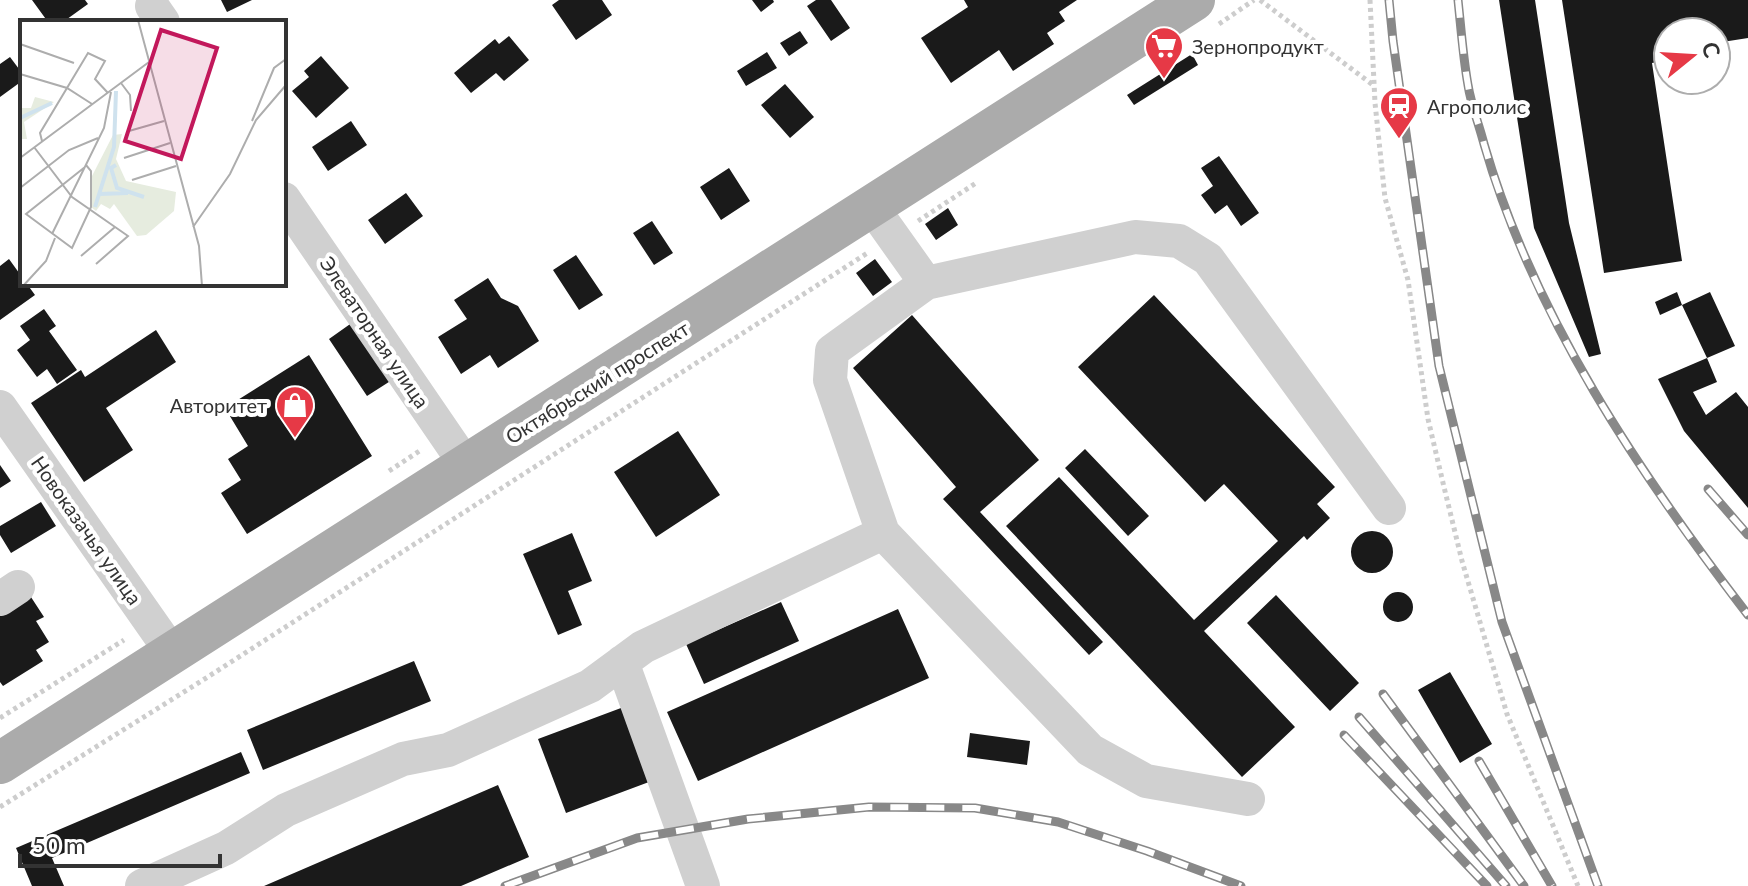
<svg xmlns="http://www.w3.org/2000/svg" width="1748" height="886" font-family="Lato,sans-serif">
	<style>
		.building { fill: #1a1a1a }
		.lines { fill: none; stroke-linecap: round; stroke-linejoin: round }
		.path { stroke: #cdcdcd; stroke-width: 5; stroke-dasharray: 4 4; stroke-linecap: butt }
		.minor { stroke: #d0d0d0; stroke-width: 34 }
		.major { stroke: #ababab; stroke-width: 42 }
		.rail-casing { stroke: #888; stroke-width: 9 }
		.rail { stroke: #fff; stroke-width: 6; stroke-dasharray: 18; stroke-linecap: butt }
		.labels { text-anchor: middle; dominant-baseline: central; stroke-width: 8; stroke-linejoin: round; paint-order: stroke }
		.poi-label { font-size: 20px; fill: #333; stroke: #fff; text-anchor: start }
		.street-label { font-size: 20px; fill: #333; stroke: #fff }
		.inset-river { fill: none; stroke: #cfe2ee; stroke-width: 4 }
		.inset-road { fill: none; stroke: #adadad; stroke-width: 2 }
		.view { fill: #c2185b; fill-opacity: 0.15; stroke: #c2185b; stroke-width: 4 }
		.inset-edge { fill: none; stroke: #333; stroke-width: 4 }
	</style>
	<rect width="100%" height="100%" fill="#fff"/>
	<path class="building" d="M32 0H85L88 4 63 22H48Z
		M221 0H252L227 12Z
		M559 0H602L612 15 576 40 552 5Z
		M752 0H773L774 2 761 12Z
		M816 0H831L850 28 831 41 807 6Z
		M964 0H1077L1059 12 1065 21 1047 33 1054 44 1013 71 999 50 951 83 921 38 968 7Z
		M1499 0H1535L1569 223 1601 354 1589 357 1534 228Z
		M1562 0H1748V38L1716 43V32H1668V60L1652 63 1682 261 1604 273Z
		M800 31 808 43 789 56 780 43Z
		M509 36 529 60 504 81 496 73 471 93 454 73 495 39 499 44Z
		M767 52 777 68 746 86 737 71Z
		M1192 54 1198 65 1134 105 1127 95Z
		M321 56 349 88 316 118 292 91 309 77 304 71Z
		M10 57 22 73V81L0 97V64Z
		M785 84 814 117 790 138 761 105Z
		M351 121 367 145 328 171 312 147Z
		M1219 156 1259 213 1241 226 1227 205 1215 214 1201 195 1213 186 1201 168Z
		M729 168 750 201 721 220 700 187Z
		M406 193 423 216 385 244 368 220Z
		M948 208 958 225 936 240 925 224Z
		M652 221 673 253 654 265 633 233Z
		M576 255 603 295 579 310 553 270Z
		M9 259 22 277V284H27L35 295 0 320V266Z
		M875 259 892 282 873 296 856 273Z
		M488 278 501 298 518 306 539 341 498 368 490 355 461 374 438 337 467 319 454 300Z
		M1677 292 1682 305 1660 315 1655 302Z
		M1710 292 1735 346 1707 358 1682 305Z
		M1154 295 1335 487 1317 504 1330 518 1307 540 1304 536 1204 631 1295 727 1242 777 1006 526 1059 477 1194 620 1278 541 1224 484 1205 502 1078 367Z
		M44 309 56 326 49 331 77 370 57 384 47 369 37 377 17 350 30 340 20 326Z
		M912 315 1039 460 980 512 1103 642 1089 655 943 499 956 487 853 368Z
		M353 322 392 380 367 396 329 339Z
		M156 330 176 362 106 408 133 450 84 482 31 403 81 370 85 377Z
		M309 355 372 456 247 534 221 493 241 480 228 459 248 446 225 408Z
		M1707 358 1717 382 1693 392 1706 415 1736 392 1748 407V508L1684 431 1658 379Z
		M678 431 720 495 656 537 614 472Z
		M1085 449 1149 516 1128 536 1065 468Z
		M0 465 11 481 0 488Z
		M41 502 56 526 11 553 0 535V526Z
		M1351 552a21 21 0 1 1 42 0a21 21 0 1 1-42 0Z
		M572 533 592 581 568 591 582 625 558 635 523 554Z
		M1383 607a15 15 0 1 1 30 0a15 15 0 1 1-30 0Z
		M29 594 44 617 36 621 49 642 36 650 43 661 3 686 0 682V613Z
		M1276 595 1359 683 1330 711 1247 623Z
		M781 602 799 641 704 684 686 644Z
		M898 609 929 678 698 781 667 712Z
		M414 661 431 701 263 770 247 730Z
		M1450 672 1492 744 1460 763 1418 690Z
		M629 705 657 779 566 813 538 739Z
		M970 733 1030 741 1027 765 967 757Z
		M241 752 250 773 52 858 64 886H32L16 848Z
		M498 785 529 857 461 886H264Z"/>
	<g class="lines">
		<path class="path" d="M1260 0 1373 85
			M1370 0 1375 103 1385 198 1408 280 1428 419 1444 487 1462 561 1507 714 1578 886
			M1219 24 1254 0
			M918 221 976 183
			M389 471 421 450
			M0 718 124 640
			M0 807 203 680 869 252"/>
		<path class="minor" d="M152 6 163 22
			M284 199 466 465
			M872 207 926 283
			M0 407 173 654
			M883 533 1090 750 1146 781 1248 799
			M0 599 18 587
			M622 662 703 886
			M142 886 226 848 286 810 403 759 448 750 590 686 643 647 883 533 830 380 832 351 926 283 1135 237 1179 241 1208 259 1389 508"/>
		<path class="major" d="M0 763 1194 0"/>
		<defs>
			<path id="rail" d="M1389 0 1393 41 1439 366 1502 622 1598 886
				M1458 0C1461 28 1463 57 1468 85 1471 105 1479 124 1484 144 1534 317 1639 473 1748 615
				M1708 489 1748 535
				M1383 694 1524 886
				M1359 717 1506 886
				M1344 735 1487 886
				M1479 761 1552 886
				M505 886 637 838 748 819 869 807 975 808 1058 822 1147 851 1241 886"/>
		</defs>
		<use href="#rail" class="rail-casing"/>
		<use href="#rail" class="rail"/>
	</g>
	<defs>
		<symbol id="supermarket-pin" viewBox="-11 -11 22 30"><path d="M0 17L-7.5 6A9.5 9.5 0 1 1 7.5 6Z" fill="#e63946" stroke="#fff"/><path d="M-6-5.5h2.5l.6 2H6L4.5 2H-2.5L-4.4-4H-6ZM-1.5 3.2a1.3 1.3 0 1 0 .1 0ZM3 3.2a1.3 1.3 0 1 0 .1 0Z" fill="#fff"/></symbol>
		<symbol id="station-pin" viewBox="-11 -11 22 30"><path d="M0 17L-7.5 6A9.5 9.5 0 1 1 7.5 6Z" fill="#e63946" stroke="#fff"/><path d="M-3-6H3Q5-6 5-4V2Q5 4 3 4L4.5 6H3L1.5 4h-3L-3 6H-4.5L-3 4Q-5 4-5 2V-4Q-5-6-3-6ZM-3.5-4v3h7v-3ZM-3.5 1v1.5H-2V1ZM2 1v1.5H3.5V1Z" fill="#fff"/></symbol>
		<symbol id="shop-pin" viewBox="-11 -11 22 30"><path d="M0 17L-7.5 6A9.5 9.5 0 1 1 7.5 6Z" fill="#e63946" stroke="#fff"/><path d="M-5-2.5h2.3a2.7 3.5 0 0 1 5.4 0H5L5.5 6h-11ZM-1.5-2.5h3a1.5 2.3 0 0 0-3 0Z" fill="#fff"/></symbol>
	</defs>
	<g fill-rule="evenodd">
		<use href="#supermarket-pin" x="1142" y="24" width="44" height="60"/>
		<use href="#station-pin" x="1377" y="84" width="44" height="60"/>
		<use href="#shop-pin" x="273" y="383" width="44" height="60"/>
	</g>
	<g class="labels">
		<g class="poi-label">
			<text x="1192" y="46">Зернопродукт</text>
			<text x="1427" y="106">Агрополис</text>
			<text x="267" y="405" text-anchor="end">Авторитет</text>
		</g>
		<g class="street-label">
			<text transform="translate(375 332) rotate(56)">Элеваторная улица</text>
			<text transform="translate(597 382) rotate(-32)">Октябрьский проспект</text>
			<text transform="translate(87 530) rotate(55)">Новоказачья улица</text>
		</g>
	</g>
	<g transform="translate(20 20)">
		<rect width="266" height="266" fill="#fff"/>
		<path d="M15 77 34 82 4 102 7 119H0V88H11ZM102 114 96 139 106 161 156 172 154 191 126 215 117 216 94 184 90 189 81 184 76 191 71 187 72 156 93 115Z" fill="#e6ecdf"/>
		<path class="inset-river" d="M0 98 32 83M96 145 91 148 97 168 124 177M79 174 108 173M75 187 94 127 96 71"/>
		<path class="inset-road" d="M118 0 179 226 182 266M0 24 54 43M0 54 47 68 72 84M101 63 110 75 111 91M232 101 254 48 266 39M109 111 144 101M22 121 20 113 68 33 85 41 75 59 88 73M14 127 52 177 108 216 76 244M0 138 129 42M104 138 150 123M65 147 6 194 52 228 71 187V151L66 145M112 160 156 146M0 168 49 130 78 118M173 207 210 154 236 100 266 65M32 214 84 108 91 72M61 236 95 207M3 266 26 241 35 218"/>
		<path class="view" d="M141 10 197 28 161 139 105 121Z"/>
		<rect width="266" height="266" class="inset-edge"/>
	</g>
	<g transform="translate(1692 56) rotate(72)"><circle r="38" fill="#ffffff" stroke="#adadad" stroke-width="2"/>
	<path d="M0-6L14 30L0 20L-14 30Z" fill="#e63946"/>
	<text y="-12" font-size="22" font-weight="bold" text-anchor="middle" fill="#333333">С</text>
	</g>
	<path d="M20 854v12h200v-12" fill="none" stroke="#333333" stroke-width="4"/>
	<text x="32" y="854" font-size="24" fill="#333333" stroke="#ffffff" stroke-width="6" paint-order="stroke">50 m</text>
</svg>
